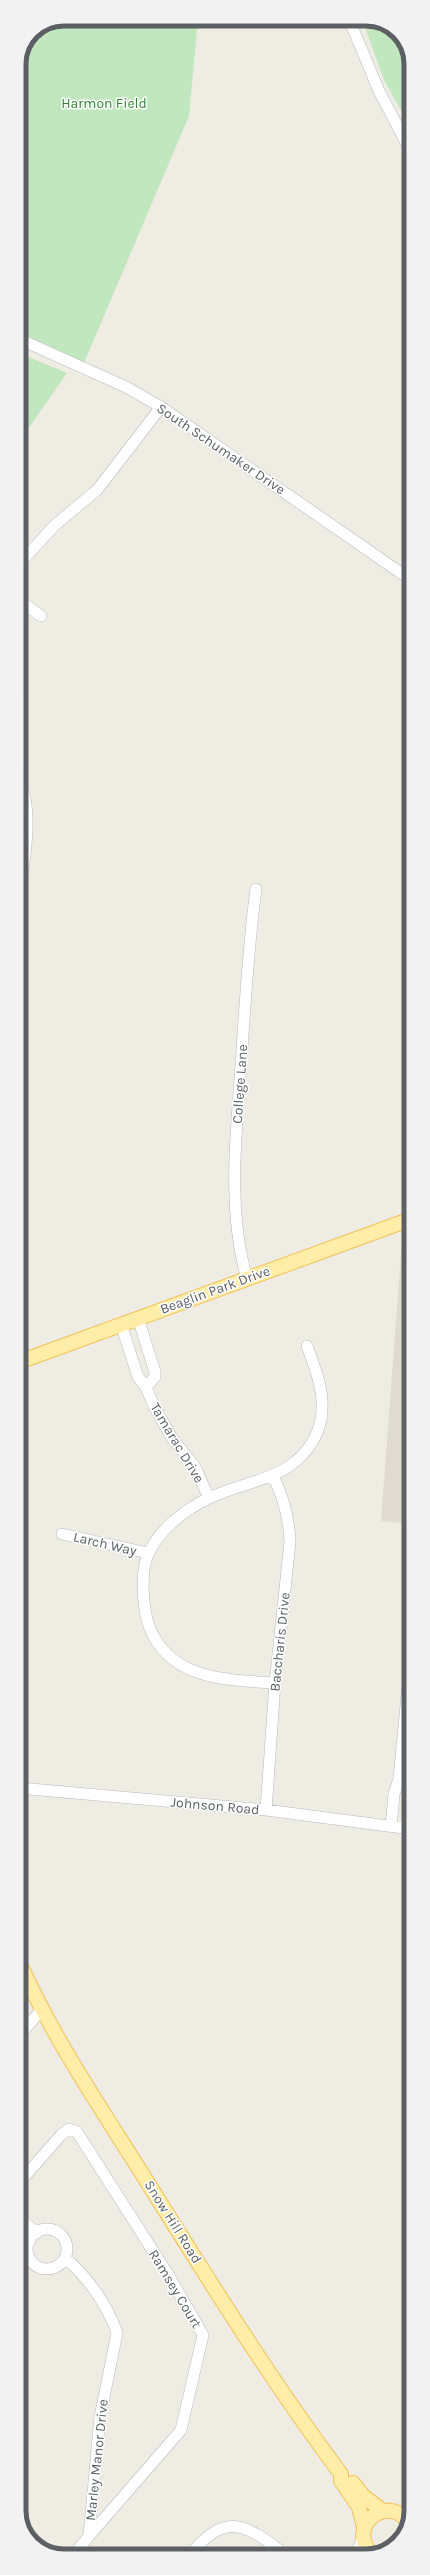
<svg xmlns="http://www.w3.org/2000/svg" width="430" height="2575" font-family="Karla,sans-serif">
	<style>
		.education { fill: #dfdbd2 }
		.green { fill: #c1e7bf }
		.water { fill: #a3dbff }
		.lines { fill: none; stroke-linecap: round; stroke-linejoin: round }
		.minor-casing { stroke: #b6babe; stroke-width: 12 }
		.major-casing { stroke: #f5c156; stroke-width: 16 }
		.minor { stroke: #fff; stroke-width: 11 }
		.major { stroke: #ffeda8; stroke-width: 14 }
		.labels { text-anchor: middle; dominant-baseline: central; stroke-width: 3; stroke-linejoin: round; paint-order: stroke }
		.park-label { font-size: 14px; fill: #328532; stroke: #fff }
		.street-label { font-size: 14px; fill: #5c6065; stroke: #fff }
		.rim { fill: none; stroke: #5c6065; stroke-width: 5 }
	</style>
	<rect width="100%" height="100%" fill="#efece4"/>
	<path class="education" d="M411 1237V1524L381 1521 402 1241Z"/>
	<path class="green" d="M64 19H198L189 116 84 363 19 335V64L32 32Z
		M362 19C422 19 411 87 411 128L384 80Z
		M19 353 67 373 19 442Z"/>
	<path class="water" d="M19 2427 26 2482 23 2487 19 2489Z"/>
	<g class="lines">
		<defs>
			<path id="minor" d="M349 19 379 91 411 152
				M19 339 126 387 161 407 411 580
				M19 564 55 525 97 490 161 407
				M19 600 41 616
				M19 779C35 812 23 865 19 901
				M247 1279C227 1210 236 1136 241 1065 245 1006 248 948 256 889
				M138 1318 155 1372V1377L146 1387
				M121 1324 138 1377 146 1387 154 1406 172 1438 195 1467 209 1498
				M62 1534 148 1553
				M275 1683C227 1680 169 1680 149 1626 143 1609 140 1572 148 1555 158 1530 186 1509 209 1498 247 1480 292 1480 314 1439 331 1408 318 1375 307 1346
				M19 1788 266 1810 411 1829
				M266 1810 275 1683 290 1542C289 1518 284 1498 273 1476
				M391 1827 394 1794 399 1779 411 1653
				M19 2036 42 2009
				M19 2183 61 2135 69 2129 77 2132 169 2276 203 2335 181 2430 89 2536
				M19 2218 37 2233
				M27 2249a20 20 0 1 1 40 0a20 20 0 1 1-40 0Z
				M19 2232 30 2241
				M65 2258C87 2276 108 2306 117 2333L100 2417 89 2536 73 2556
				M189 2556C226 2510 246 2524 287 2556
				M353 2556 359 2548 363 2535"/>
			<path id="major" d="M19 1362 411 1219
				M19 1962C55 2042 105 2114 151 2188 212 2285 272 2382 341 2474V2481L359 2507 364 2527
				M353 2483 363 2496 383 2511
				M373 2555C344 2528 387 2493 407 2521"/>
		</defs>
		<use href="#minor" class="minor-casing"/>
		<use href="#major" class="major-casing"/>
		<use href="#minor" class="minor"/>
		<use href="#major" class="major"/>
	</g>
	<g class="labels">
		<g class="park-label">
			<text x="104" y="103">Harmon Field</text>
		</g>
		<g class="street-label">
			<text transform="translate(221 449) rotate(34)">South Schumaker Drive</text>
			<text transform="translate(240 1084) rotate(-86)">College Lane</text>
			<text transform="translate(215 1290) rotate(-20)">Beaglin Park Drive</text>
			<text transform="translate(177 1443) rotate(59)">Tamarac Drive</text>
			<text transform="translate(105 1544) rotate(13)">Larch Way</text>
			<text transform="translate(280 1642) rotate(-84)">Baccharis Drive</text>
			<text transform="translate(215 1806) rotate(5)">Johnson Road</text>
			<text transform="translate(173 2222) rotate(58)">Snow Hill Road</text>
			<text transform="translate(175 2289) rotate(59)">Ramsey Court</text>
			<text transform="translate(97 2460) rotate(-84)">Marley Manor Drive</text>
		</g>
	</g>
	<path d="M0 0H430V2575H0ZM64 26H366A38 38 0 0 1 404 64V2511A38 38 0 0 1 366 2549H64A38 38 0 0 1 26 2511V64A38 38 0 0 1 64 26Z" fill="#f2f2f3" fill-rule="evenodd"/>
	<path class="rim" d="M64 26H366A38 38 0 0 1 404 64V2511A38 38 0 0 1 366 2549H64A38 38 0 0 1 26 2511V64A38 38 0 0 1 64 26Z"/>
</svg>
